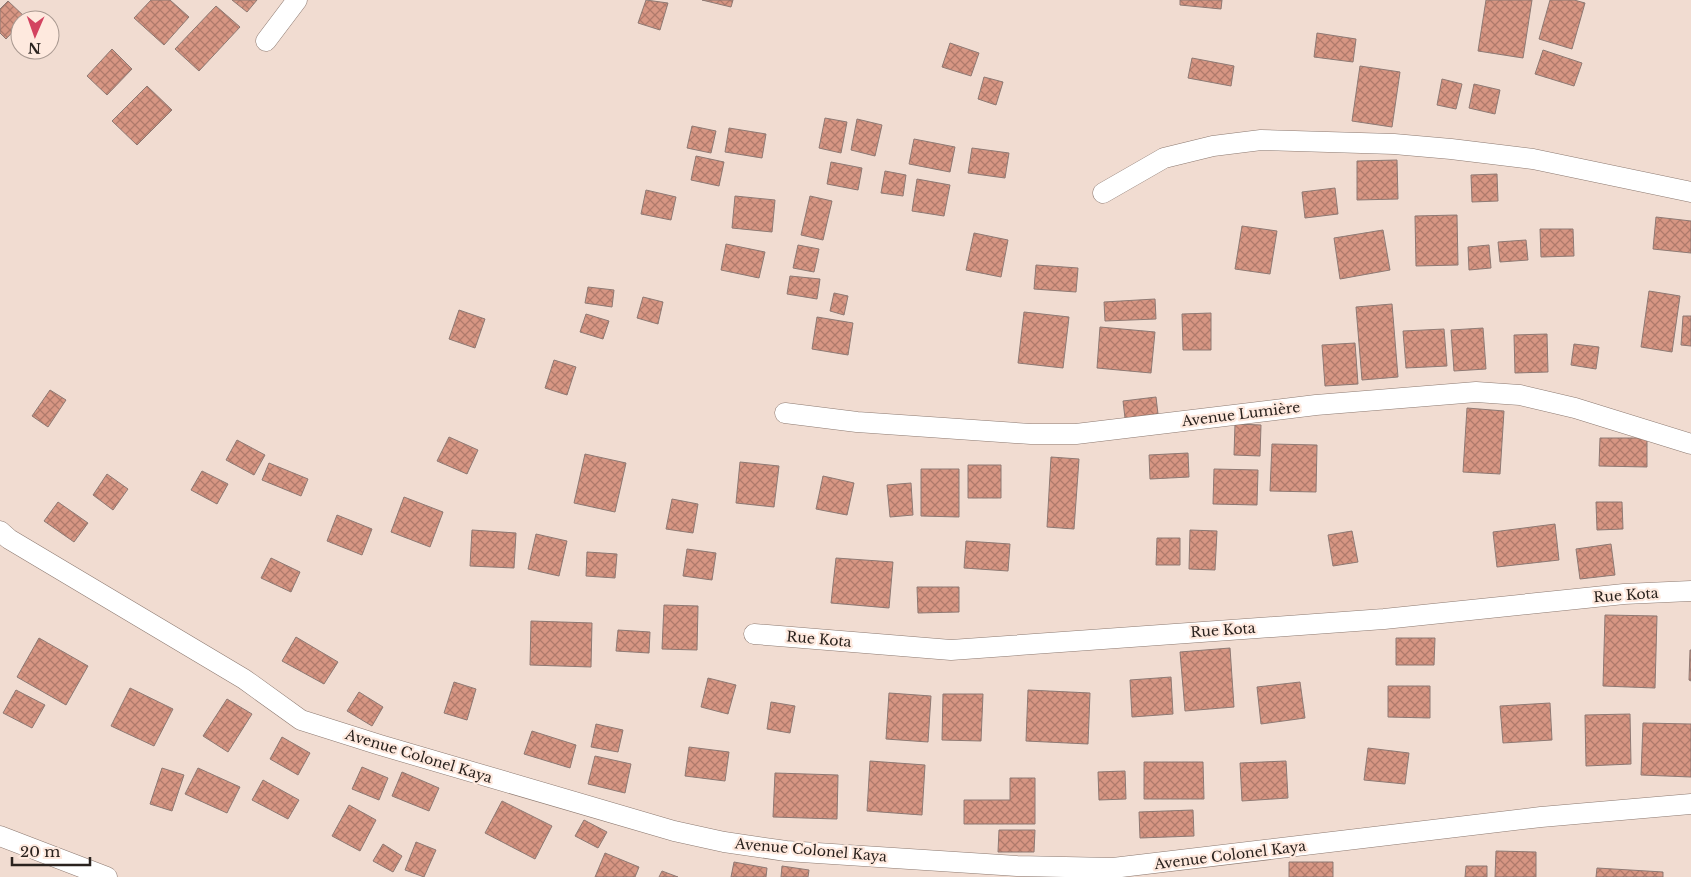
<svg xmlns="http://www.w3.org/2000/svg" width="1691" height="877" font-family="'Libre Baskerville',serif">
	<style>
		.building { fill: url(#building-cross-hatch); stroke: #8e7973 }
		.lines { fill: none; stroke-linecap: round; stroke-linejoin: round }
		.minor-casing { stroke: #8c7970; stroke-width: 21 }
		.minor { stroke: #fff; stroke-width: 20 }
		.labels { text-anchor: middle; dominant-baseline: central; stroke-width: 4.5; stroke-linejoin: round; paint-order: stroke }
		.street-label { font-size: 14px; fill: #2a221e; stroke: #fee9de }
	</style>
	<defs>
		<pattern id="building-cross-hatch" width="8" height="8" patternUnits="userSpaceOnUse" patternTransform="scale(1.25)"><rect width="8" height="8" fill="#d79683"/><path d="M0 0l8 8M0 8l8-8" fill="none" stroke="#af7a6b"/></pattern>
	</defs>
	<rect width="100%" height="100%" fill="#f1dcd1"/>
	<path class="building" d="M151 0H170L189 17 164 45 134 18Z
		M232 0H257L247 12Z
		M646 0 668 3 660 30 638 23Z
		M702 0H733L731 7Z
		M1180 0H1222L1221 9 1180 5Z
		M1486 0H1532L1523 58 1478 51Z
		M1550 0H1574L1585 3 1572 49 1539 39Z
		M8 1 26 18 20 20V24L6 39 0 33V9Z
		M216 6 240 27 199 71 175 49Z
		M1317 33 1356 39 1353 62 1314 57Z
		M950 43 979 53 971 76 942 67Z
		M112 49 132 69 107 95 87 76Z
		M1543 50 1582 63 1574 86 1535 74Z
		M1192 58 1234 66 1231 86 1188 78Z
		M1360 66 1400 72 1392 127 1352 121Z
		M984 77 1003 82 996 105 978 99Z
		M1442 79 1462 84 1456 109 1437 105Z
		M1474 84 1500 90 1495 114 1469 108Z
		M147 86 172 110 137 145 112 121Z
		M825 118 847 122 841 153 819 148Z
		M857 119 882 125 875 156 851 150Z
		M692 126 716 131 711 153 687 148Z
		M729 128 766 134 762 158 725 152Z
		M914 139 955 147 950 172 909 164Z
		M972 148 1009 153 1005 178 968 173Z
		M696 156 724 162 719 186 691 180Z
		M1397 160 1398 199 1357 200V161Z
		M831 162 862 168 858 190 827 184Z
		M885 171 906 175 903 196 881 193Z
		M1497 174 1498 201 1472 202 1471 175Z
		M917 179 950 185 944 216 912 211Z
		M1335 188 1338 214 1305 218 1302 192Z
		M646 190 676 197 671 220 641 214Z
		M735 196 775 200 772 232 732 228Z
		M810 196 832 201 823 240 801 235Z
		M1457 215 1458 265 1416 266 1415 216Z
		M1656 217 1691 221V253L1653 249Z
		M1242 226 1277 231 1270 274 1235 269Z
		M1540 229H1573L1574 256 1541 257Z
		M1383 230 1390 270 1340 279 1334 238Z
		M974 233 1008 240 1001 277 966 270Z
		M1526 240 1528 260 1500 262 1498 242Z
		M726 244 765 252 759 278 721 270Z
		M798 245 819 249 814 272 793 268Z
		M1489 245 1491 268 1469 270 1468 247Z
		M1036 265 1078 268 1076 292 1034 289Z
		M790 276 820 279 817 299 787 294Z
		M588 287 614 290 612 307 585 303Z
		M1649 291 1680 296 1672 352 1641 347Z
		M834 293 848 296 844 315 830 311Z
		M643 297 663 302 658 324 637 318Z
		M1155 299 1156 319 1105 321 1104 302Z
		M1392 304 1398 377 1362 380 1356 307Z
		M459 310 485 319 475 348 449 339Z
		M1024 312 1069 317 1063 368 1018 363Z
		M1211 313V350H1183L1182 314Z
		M586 314 609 321 603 339 580 332Z
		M1683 316H1691V346L1681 345Z
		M817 317 853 323 848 355 812 349Z
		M1100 327 1155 332 1151 373 1097 368Z
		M1483 328 1486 369 1454 371 1451 330Z
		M1444 329 1447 366 1406 368 1403 331Z
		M1547 334 1548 372 1515 373 1514 335Z
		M1355 343 1358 384 1325 386 1322 345Z
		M1574 344 1599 347 1596 369 1571 365Z
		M554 360 576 367 567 395 545 388Z
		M50 390 66 400 48 427 32 416Z
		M1156 397 1158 414 1125 418 1123 401Z
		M1467 408 1504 411 1500 474 1463 472Z
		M1235 424 1261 425 1260 456 1234 455Z
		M449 437 478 450 467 474 437 461Z
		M1600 438H1647V467L1599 466Z
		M237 440 265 455 254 475 226 460Z
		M1272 444 1317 445 1316 492 1270 491Z
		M1188 453 1189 477 1150 479 1149 455Z
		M585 454 626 463 615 512 574 503Z
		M1051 457 1079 459 1074 529 1047 527Z
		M740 462 779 466 774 507 736 503Z
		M269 463 308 479 301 496 262 480Z
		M968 465H1001V498H968Z
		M921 469H959V517L921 516Z
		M1214 469 1258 470 1257 505 1213 504Z
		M202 471 228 484 217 504 191 490Z
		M107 474 128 489 113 510 93 495Z
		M823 476 854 483 847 515 816 509Z
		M911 483 913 515 890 517 887 485Z
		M404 497 443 512 430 547 391 532Z
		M672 499 698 504 693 533 666 529Z
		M58 502 88 523 74 542 44 521Z
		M1596 502H1622L1623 529 1597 530Z
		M337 515 372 529 362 555 327 541Z
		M1555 524 1559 560 1497 567 1493 532Z
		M472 530 516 533 514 568 470 566Z
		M1190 530 1217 531 1215 570 1189 569Z
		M1352 531 1358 562 1333 566 1328 535Z
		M536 534 567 541 559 576 528 569Z
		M1157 538H1180V565H1156Z
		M966 541 1010 544 1008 571 964 568Z
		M1611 544 1615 575 1580 579 1576 549Z
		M687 549 716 553 712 580 683 576Z
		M587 552 617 554 615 578 586 576Z
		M271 558 300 572 291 592 261 578Z
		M836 558 893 562 889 608 831 603Z
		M917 587H959V612L918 613Z
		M664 605 698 606 697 650 662 649Z
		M1605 615 1657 616 1655 688 1603 686Z
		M531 621 592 623 591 667 530 665Z
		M618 630 650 632 649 653 616 651Z
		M296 637 338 662 324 684 282 661Z
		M39 638 88 666 66 705 17 677Z
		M1396 638H1435L1434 665H1396Z
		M1230 648 1234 707 1185 711 1180 652Z
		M1690 650H1691V681L1689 680Z
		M1171 677 1173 714 1132 717 1130 680Z
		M708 678 736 685 728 714 701 707Z
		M454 682 476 689 467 720 444 713Z
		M1300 682 1305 718 1261 724 1257 687Z
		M1388 686H1430V718L1388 717Z
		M130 688 173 709 154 746 111 726Z
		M16 690 45 705 32 728 3 713Z
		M1028 690 1090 693 1088 744 1026 741Z
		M359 692 383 707 372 726 347 711Z
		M889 693 931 696 928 742 886 739Z
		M943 694H983L981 741 942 740Z
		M227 699 252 714 228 752 203 736Z
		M771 702 795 706 790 733 767 729Z
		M1550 703 1552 740 1503 743 1500 706Z
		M1630 714 1631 764 1586 766 1585 715Z
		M1643 723 1691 724V777L1641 775Z
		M596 724 623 730 618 752 591 747Z
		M532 731 576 745 570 768 524 754Z
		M282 737 310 753 298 775 270 759Z
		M689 747 729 752 725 781 685 776Z
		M1368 748 1409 753 1405 784 1364 780Z
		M595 756 631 764 625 793 588 784Z
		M870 761 925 765 922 815 867 811Z
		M1286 761 1288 798 1242 801 1240 763Z
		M1144 762H1203L1204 799H1144Z
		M362 767 388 778 379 800 352 789Z
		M162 768 184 775 172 811 150 804Z
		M198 768 240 787 227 813 185 794Z
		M1125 771 1126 799 1099 800 1098 772Z
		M402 772 439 788 429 811 392 796Z
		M775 773 838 775 837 819 773 817Z
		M1010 778H1035V824H964V800H1010Z
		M263 780 299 800 288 819 252 800Z
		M502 801 552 826 535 859 485 833Z
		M349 805 376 820 360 851 332 836Z
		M1193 810 1194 836 1140 838 1139 812Z
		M584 820 607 832 598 848 575 836Z
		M999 830H1035L1034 852H998Z
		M416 842 436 850 424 877 405 870Z
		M383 844 402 856 393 872 373 861Z
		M1496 851 1536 852V877H1495Z
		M605 853 639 867 635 877H595Z
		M734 862 767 868 766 877H731Z
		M1289 862H1333V877H1289Z
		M782 866 809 870 808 877H781Z
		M1466 866H1487V877H1465Z
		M1597 868 1663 872V877H1596Z
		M662 871 678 877H659Z"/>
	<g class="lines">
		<defs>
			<path id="minor" d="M266 41 297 0
				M1103 193 1164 158 1213 146 1261 140 1394 144 1451 149 1533 159 1691 192
				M785 413 857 422 1031 434H1076L1316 405 1476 392 1520 395 1575 408 1691 444
				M0 531 9 539 244 679 301 720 380 745 674 831 724 842 786 851 1017 866 1113 868 1541 817 1691 804
				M754 634 951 650 1384 619 1624 594 1691 591
				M0 836 107 877"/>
		</defs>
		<use href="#minor" class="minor-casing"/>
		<use href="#minor" class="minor"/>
	</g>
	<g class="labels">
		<g class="street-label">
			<text transform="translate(1241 414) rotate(-7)">Avenue Lumière</text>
			<text transform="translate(1626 595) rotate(-4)">Rue Kota</text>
			<text transform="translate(1223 630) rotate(-4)">Rue Kota</text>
			<text transform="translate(819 639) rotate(5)">Rue Kota</text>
			<text transform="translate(419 756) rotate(17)">Avenue Colonel Kaya</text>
			<text transform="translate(811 850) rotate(5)">Avenue Colonel Kaya</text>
			<text transform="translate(1230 855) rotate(-7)">Avenue Colonel Kaya</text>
		</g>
	</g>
	<g transform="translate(35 35) rotate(182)"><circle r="24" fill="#fee9de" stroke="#a99991"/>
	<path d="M0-4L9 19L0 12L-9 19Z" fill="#d34360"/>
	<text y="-8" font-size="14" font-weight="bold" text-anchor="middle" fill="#2a221e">N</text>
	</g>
	<path d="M12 857v8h78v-8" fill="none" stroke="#2a221e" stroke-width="2.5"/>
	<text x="20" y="857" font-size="15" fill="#2a221e" stroke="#fee9de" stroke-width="4" paint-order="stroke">20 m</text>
</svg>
